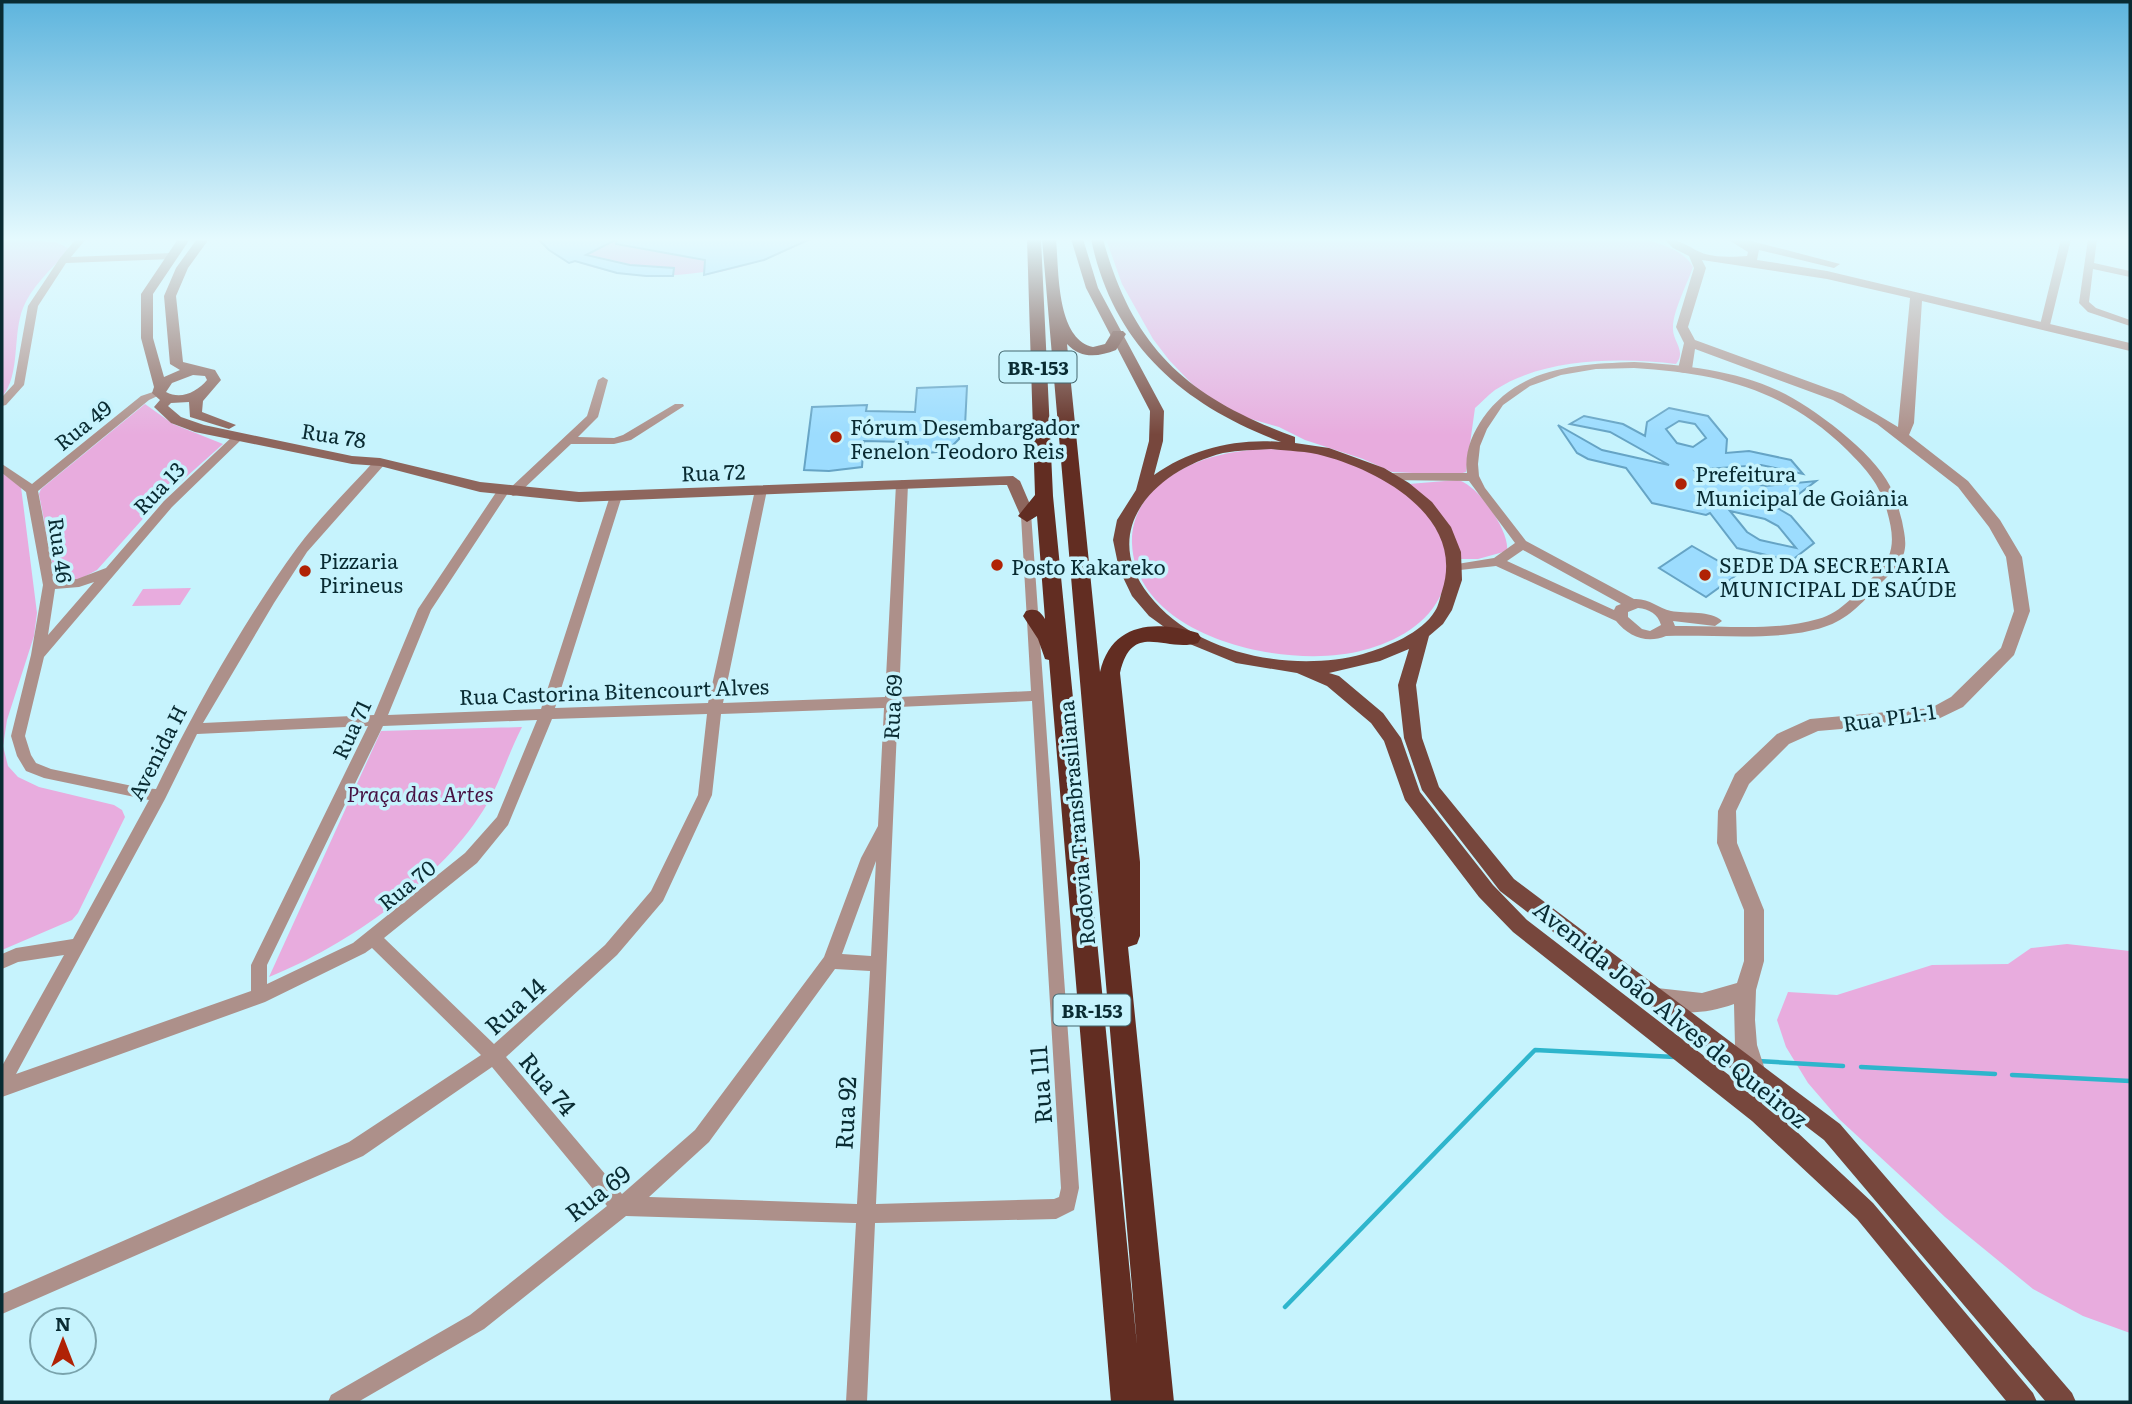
<svg xmlns="http://www.w3.org/2000/svg" width="2132" height="1404" font-family="Literata,serif">
	<style>
		.green { fill: #e8acde }
		.lines { fill: none; stroke-linecap: round; stroke-linejoin: round }
		.stream { stroke: #2eb5cc; stroke-width: 4.5 }
		.building { fill: #9cdcfe; stroke: #66a4c5; stroke-width: 2; fill-rule: evenodd }
		.minor { fill: #ad908a; fill-rule: evenodd }
		.tertiary { fill: #ad908a; fill-rule: evenodd }
		.secondary { fill: #8e665d; fill-rule: evenodd }
		.primary { fill: #77473d; fill-rule: evenodd }
		.motorway { fill: #622d22; fill-rule: evenodd }
		.poi-dot { fill: #b02205; stroke: #c6f3fd; stroke-width: 2.5 }
		.labels { text-anchor: middle; dominant-baseline: central; stroke-width: 7; stroke-linejoin: round; paint-order: stroke }
		.shield { fill: #c6f3fd; stroke: #42676f; stroke-width: 2 }
		.shield-label { font-size: 19px; font-weight: bold; fill: #092b32 }
		.street-label { font-size: 21px; fill: #092b32; stroke: #c6f3fd }
		.poi-label { font-size: 21px; fill: #092b32; stroke: #c6f3fd; text-anchor: start }
		.park-label { font-size: 21px; font-style: italic; fill: #471142; stroke: #c6f3fd }
		.near-street-label { font-size: 24px; fill: #092b32; stroke: #c6f3fd }
	</style>
	<rect width="100%" height="100%" fill="#c6f3fd"/>
	<path class="green" d="M2 239 56 242 70 249C54 266 31 287 23 308 12 336 21 374 2 397Z
		M540 239H808C777 259 741 268 705 275L704 272C660 278 617 278 575 261L569 263 549 250Z
		M1106 239H1644C1661 244 1684 250 1693 267 1688 282 1673 311 1673 327 1672 342 1687 350 1676 364 1620 357 1543 358 1495 390 1488 395 1481 403 1475 408L1466 472 1456 475 1392 472 1363 459 1305 440 1279 427 1216 409 1169 360 1153 339 1122 284Z
		M145 404 173 424 223 444 157 503 97 570 80 579H58L55 577 39 494 41 489Z
		M1270 449C1291 450 1312 451 1333 457 1387 473 1469 524 1442 592 1429 624 1395 642 1364 650 1290 671 1135 639 1132 543 1131 519 1143 498 1161 483 1193 458 1230 450 1270 449Z
		M2 473 21 487 37 613 34 636 7 720 3 746 8 766 18 777 39 787 114 805 122 810 125 817 78 913 72 920 2 950Z
		M1457 480C1477 483 1510 531 1507 551L1478 559H1460L1409 484Z
		M191 588 180 605 132 606 143 589Z
		M522 727C509 752 501 780 487 804 444 878 347 946 269 977L381 731Z
		M2067 944 2130 951V1333L2083 1316 2033 1289 1945 1217 1839 1119 1808 1083 1786 1047 1777 1020 1788 992 1837 995 1932 965 2008 964 2031 948Z"/>
	<g class="lines">
		<path class="stream" d="M1711 1059 1722 1060
			M1758 1061 1843 1066
			M1861 1067 1995 1074
			M2012 1075 2130 1081
			M1285 1307 1535 1050 1675 1057"/>
	</g>
	<path class="building" d="M538 239H810L764 260 704 275 705 260 616 244 617 239 586 255 630 265 674 268 673 276H646L617 273 575 261 569 263 549 250Z
		M967 386 965 426H959V439L947 451 918 454V447L908 446V442L864 441 862 467 829 471 804 470 812 407 867 405 866 411 915 412 917 388Z
		M1669 408 1708 416 1727 439 1726 453 1749 451 1791 460 1803 474 1761 465 1693 470 1765 486 1816 481 1779 509 1791 516 1814 543 1791 561 1737 548 1710 513 1706 515 1652 503 1626 468 1588 459 1577 453 1558 425 1602 450 1669 465 1610 432 1570 424 1584 416 1623 424 1645 436 1647 422ZM1679 421 1695 424 1706 438 1693 447 1677 443 1666 429ZM1730 511 1765 519 1778 526 1796 548 1760 540 1747 532Z
		M1692 546 1722 563 1729 558 1746 568 1706 597 1659 568Z"/>
	<g class="lines">
		<path class="minor" d="M76 239H86L71 257 172 253 177 256 172 259 66 263 38 306 24 385 6 405 2 406V397L14 384 28 306 60 258Z
			M2061 239H2071L2050 325 2045 328 2040 325Z
			M2088 239H2097L2094 263 2130 271V277L2093 269 2089 302 2096 308 2130 320V326L2088 312 2079 303Z
			M1634 362C1684 365 1734 370 1779 391 1813 407 1873 452 1890 486 1896 497 1899 510 1902 521 1904 532 1907 542 1904 553 1899 567 1888 576 1878 586 1862 603 1847 620 1824 627 1780 642 1713 634 1666 636 1647 644 1629 637 1616 621L1496 566 1451 571 1449 568 1451 565 1494 558 1515 543 1469 481 1388 480 1382 476 1384 473H1467C1464 453 1472 434 1483 418 1519 367 1577 364 1634 362ZM1634 368C1718 373 1785 389 1847 450 1866 469 1880 484 1887 511 1894 536 1896 555 1876 574 1859 590 1842 613 1818 619 1773 632 1721 625 1675 626L1673 621 1715 626 1722 621C1711 610 1686 614 1671 611 1658 608 1649 598 1634 599L1526 541 1485 488 1479 476 1478 464 1480 446 1487 429 1503 405 1530 386 1561 375 1596 369ZM1523 550 1621 604 1616 606 1614 610 1507 561ZM1638 608C1649 609 1658 614 1661 625L1650 631 1642 629 1628 617V612Z
			M603 377 608 380 598 417 578 437 614 438 623 435 675 404H683L684 406 631 440 614 444H571L517 495 513 496 508 493 431 610 388 715 541 709 610 496 616 492 622 496 555 708 708 703 755 490 761 486 767 490 723 703 885 697 896 484 902 480 908 484 899 697 1031 691 1021 516 1023 513H1031L1079 1188 1074 1210 1056 1219 875 1223 867 1402H846L856 1223 626 1216 484 1329 358 1402H328L331 1395 470 1315 607 1206 492 1067 363 1156 2 1314V1294L349 1142 481 1055 372 948 365 953 265 1002 2 1097V1066L64 955 18 962 2 969V954L16 948 73 939 149 800 44 778 26 771 17 756 11 736 31 655 43 585 26 492 2 473V464L32 484 141 396 159 390 164 393 149 400 38 491 55 580 77 579 106 568 164 501 233 436 237 435 243 438 172 507 44 657 25 736 31 755 36 763 51 769 142 788 156 789C195 708 244 621 297 548 320 517 350 488 376 459H384V465L307 552 274 603 203 723 374 715 418 609 499 488 503 487 508 490 587 416 598 380ZM94 582 48 635 55 589 79 587ZM1032 701 1061 1188 1059 1197 1054 1199 876 1204 898 707ZM884 708 878 826 861 858 824 957 695 1130 622 1194 506 1057 617 955 663 901 712 795 721 714ZM707 714 698 795 651 891 605 945 494 1044 384 938 477 863 508 825 552 719ZM537 720 497 817 465 853 353 943 267 984V965L383 726ZM368 726 251 965V991L16 1074 165 799 197 734ZM876 861 871 956 842 954ZM835 969 870 971 857 1204 649 1197 709 1142Z"/>
		<path class="tertiary" d="M1664 239C1678 238 1689 247 1700 252 1713 258 1733 257 1747 256L1748 252 1727 239H1744L1840 264 1834 268 1759 250 1757 260 1827 271 2130 343V351L1922 301 1914 423 1909 435 1968 481 2000 520 2022 557 2030 611 2014 655 1963 707 1934 721 1818 731 1789 744 1749 784 1736 811 1737 843 1764 910V961L1756 990 1755 1020 1757 1045 1766 1073 1763 1081 1755 1084 1747 1081 1735 1045 1734 1004C1706 1014 1678 1016 1649 1005L1646 998 1649 991 1657 988 1702 993 1737 983 1744 961V910L1717 843 1718 811 1735 774 1777 734 1810 719 1931 708 1951 697 2001 648 2014 611 2006 557 1989 527 1958 487 1877 424 1833 400 1695 349 1692 369 1685 373 1680 372 1678 369 1684 343 1676 327 1694 268 1689 256 1673 248ZM1702 260 1827 279 1910 298 1898 427 1843 394 1695 340 1688 327 1706 268Z"/>
		<path class="secondary" d="M178 239H190L153 294V338L164 377 180 370 170 364 164 296 176 268 197 239H209L188 268 176 296 183 362 215 370 221 380 203 401 202 412 236 425 229 429 190 417 189 402 171 403 168 406 181 417 204 425 352 456 380 458 480 482 579 492 1013 476 1020 481 1035 516 1032 519H1022L1007 485H1000L579 502 480 492 380 466 352 464 195 432 171 423 154 407 160 400 152 393 154 387 141 338V294ZM193 375 205 376 207 380C197 392 181 400 166 392L172 383Z"/>
		<path class="primary" d="M1071 239H1083L1098 288 1164 411 1163 441 1154 475C1190 449 1237 438 1281 442 1183 405 1113 345 1091 239H1103C1133 350 1189 398 1295 437V443L1329 448 1384 468 1409 483 1432 502 1451 527 1461 552 1462 580 1452 610 1443 624 1429 636 1416 685 1422 738 1439 787 1514 879 1840 1124 2072 1393 2076 1402H2046L1824 1140 1500 891 1422 790 1404 738 1398 685 1409 649 1380 661 1329 673 1339 676 1383 713 1401 738 1420 792 1493 885 1527 920 1768 1105 1873 1203 2033 1393 2037 1402H2007L1857 1219 1752 1121 1513 932 1479 897 1405 800 1384 741 1371 723 1327 686 1297 673 1236 663 1185 642 1149 616 1132 596 1119 569 1113 540 1117 520 1136 490 1149 441 1150 411 1086 288ZM1271 449C1288 451 1307 451 1324 456 1381 471 1466 518 1442 591 1440 597 1439 605 1435 611 1422 633 1387 647 1363 654 1294 673 1195 655 1149 595 1097 528 1157 470 1223 453 1239 450 1255 450 1271 449Z"/>
		<path class="motorway" d="M1027 239H1041L1053 496 1137 1345 1042 239H1056C1059 270 1056 339 1093 347L1105 344 1113 331H1123L1126 334 1116 350C1098 357 1081 359 1067 344L1100 672C1112 622 1155 620 1198 633L1201 638 1198 643C1165 653 1132 620 1120 673L1140 862V936L1137 944 1128 947 1174 1402H1111L1049 660 1045 659 1038 639 1023 616 1026 611C1036 608 1040 611 1045 619L1037 516 1027 522 1018 516 1035 495Z"/>
	</g>
	<linearGradient id="sky" x2="0" y2="1"><stop stop-color="#5db4dd"/><stop offset="0.55" stop-color="#e5fafe"/><stop offset="1" stop-color="#e5fafe" stop-opacity="0"/></linearGradient>
	<rect width="2132" height="435" fill="url(#sky)"/>
	<g class="poi-dot">
		<circle cx="836" cy="437" r="7"/>
		<circle cx="1681" cy="484" r="7"/>
		<circle cx="997" cy="565" r="7"/>
		<circle cx="305" cy="571" r="7"/>
		<circle cx="1705" cy="575" r="7"/>
	</g>
	<g class="labels">
		<g class="shield">
			<rect x="999.5" y="351.5" width="77" height="31" rx="5"/>
			<rect x="1053.5" y="994.5" width="77" height="31" rx="5"/>
		</g>
		<g class="shield-label">
			<text x="1038" y="367">BR-153</text>
			<text x="1092" y="1010">BR-153</text>
		</g>
		<g class="street-label">
			<text transform="translate(82 424) rotate(-39)">Rua 49</text>
			<text transform="translate(334 434) rotate(9)">Rua 78</text>
			<text transform="translate(713 471) rotate(-2)">Rua 72</text>
			<text transform="translate(158 487) rotate(-46)">Rua 13</text>
			<text transform="translate(62 550) rotate(82)">Rua 46</text>
			<text transform="translate(614 690) rotate(-2)">Rua Castorina Bitencourt Alves</text>
			<text transform="translate(891 707) rotate(-87)">Rua 69</text>
			<text transform="translate(1889 716) rotate(-8)">Rua PL1-1</text>
			<text transform="translate(350 729) rotate(-65)">Rua 71</text>
			<text transform="translate(156 752) rotate(-63)">Avenida H</text>
			<text transform="translate(1075 823) rotate(-95)">Rodovia Transbrasiliana</text>
			<text transform="translate(406 884) rotate(-39)">Rua 70</text>
		</g>
		<g class="poi-label">
			<text x="850" y="425">Fórum Desembargador<tspan x="850" dy="24">Fenelon Teodoro Reis</tspan></text>
			<text x="1695" y="472">Prefeitura<tspan x="1695" dy="24">Municipal de Goiânia</tspan></text>
			<text x="319" y="559">Pizzaria<tspan x="319" dy="24">Pirineus</tspan></text>
			<text x="1719" y="563">SEDE DA SECRETARIA<tspan x="1719" dy="24">MUNICIPAL DE SAÚDE</tspan></text>
			<text x="1011" y="565">Posto Kakareko</text>
		</g>
		<g class="park-label">
			<text x="420" y="792">Praça das Artes</text>
		</g>
		<g class="near-street-label">
			<text transform="translate(514 1005) rotate(-42)">Rua 14</text>
			<text transform="translate(1672 1013) rotate(39)">Avenida João Alves de Queiroz</text>
			<text transform="translate(549 1083) rotate(50)">Rua 74</text>
			<text transform="translate(1039 1085) rotate(-94)">Rua 111</text>
			<text transform="translate(844 1113) rotate(-87)">Rua 92</text>
			<text transform="translate(597 1192) rotate(-38)">Rua 69</text>
		</g>
	</g>
	<rect width="2132" height="1404" fill="none" stroke="#092b32" stroke-width="7"/>
	<g transform="translate(63 1341)"><circle r="33" fill="#c6f3fd" stroke="#7aa3ac" stroke-width="2"/>
	<path d="M0-5L12 26L0 18L-12 26Z" fill="#b02205"/>
	<text y="-10" font-size="19" font-weight="bold" text-anchor="middle" fill="#092b32">N</text>
	</g>
</svg>
